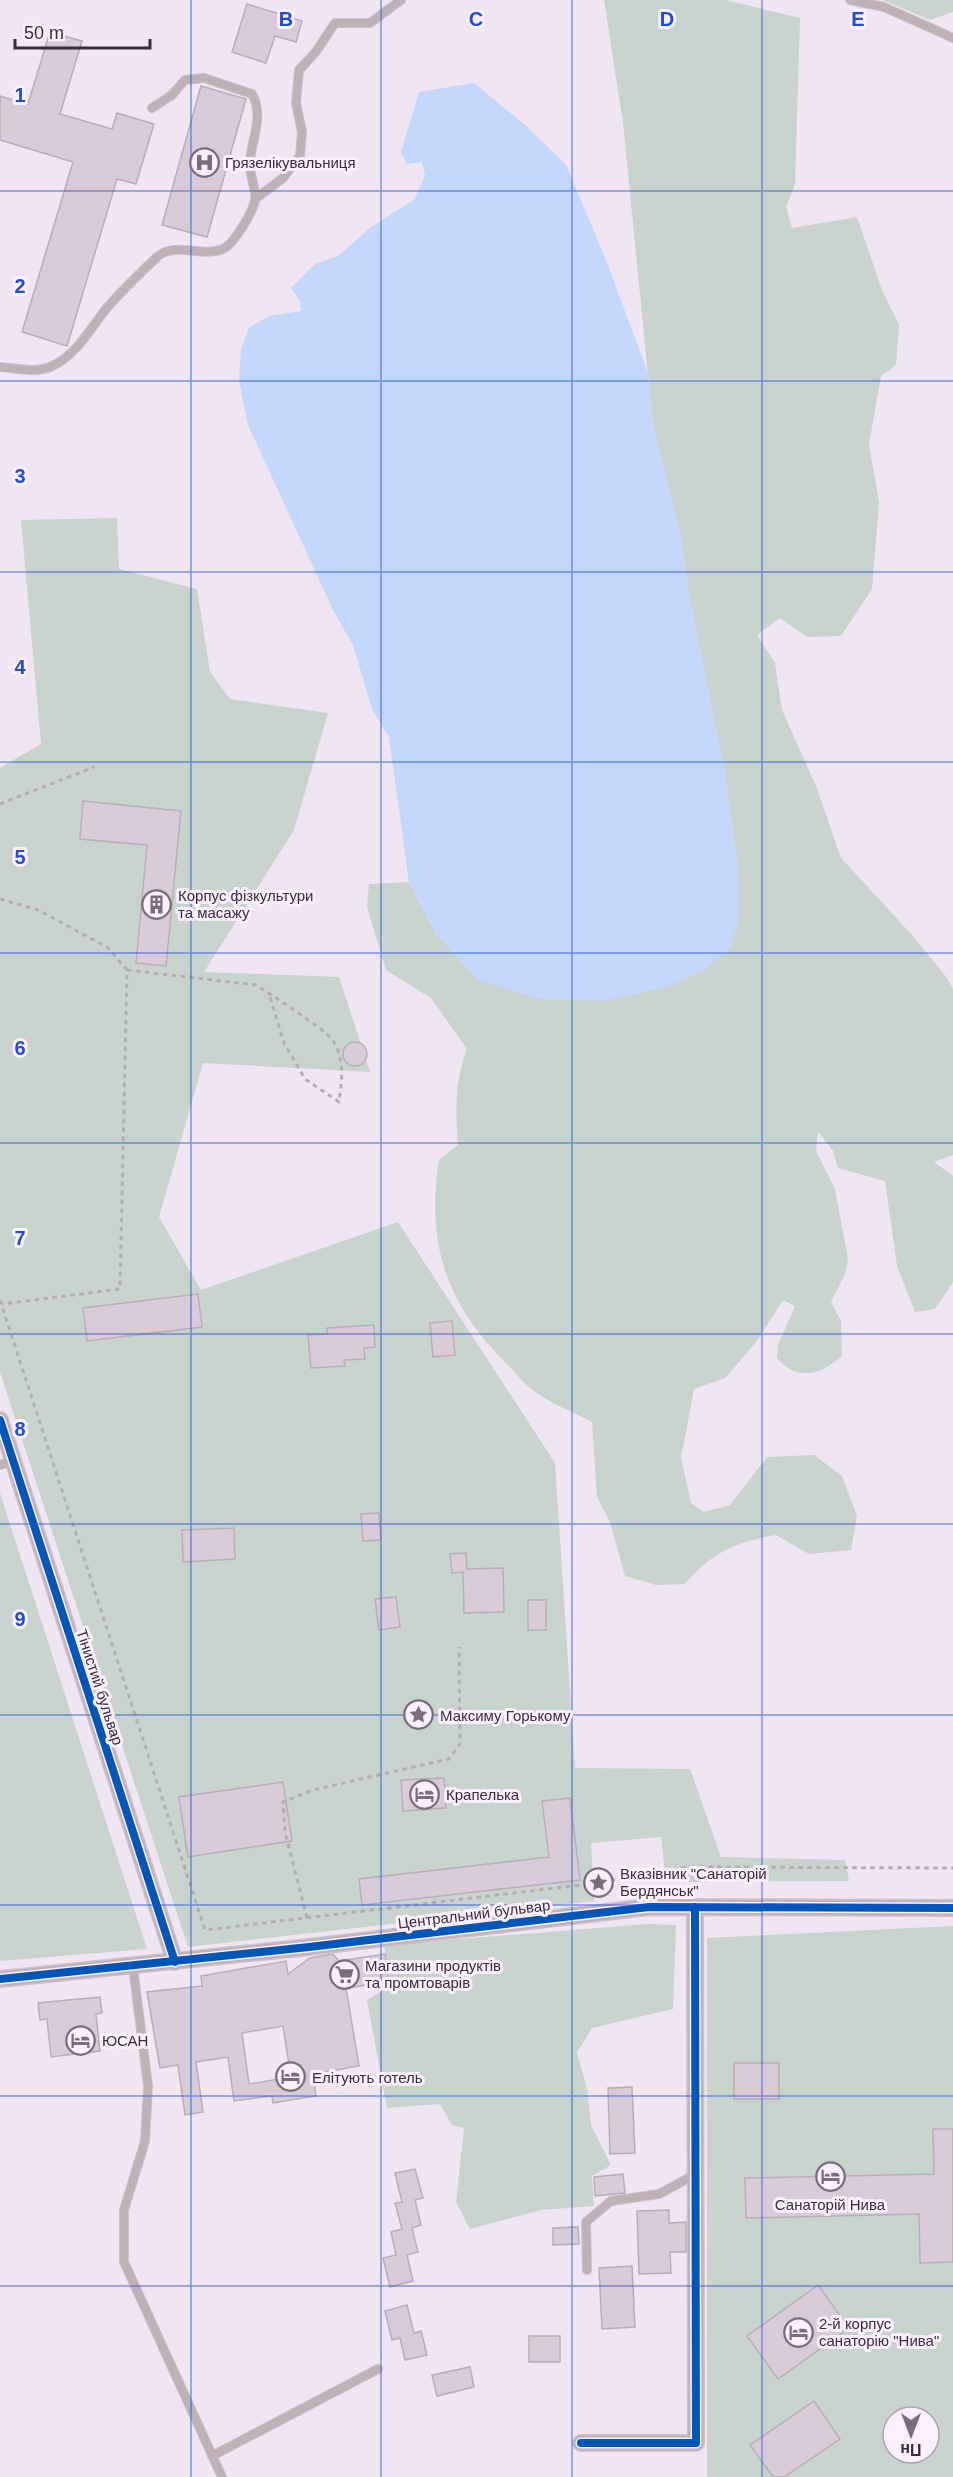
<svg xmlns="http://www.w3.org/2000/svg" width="953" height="2477" font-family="Arial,sans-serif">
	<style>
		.green { fill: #c7d3cc; fill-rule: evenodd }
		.water { fill: #c2d7f9 }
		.building { fill: #d8cad6; stroke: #b7adb7; stroke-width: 1.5; fill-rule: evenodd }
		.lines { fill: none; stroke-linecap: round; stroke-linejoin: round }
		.service-casing { stroke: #cac1cd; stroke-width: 10 }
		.minor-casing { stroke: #cac1cd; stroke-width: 18 }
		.path { stroke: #b6aab1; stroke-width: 3; stroke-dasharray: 4.5 4.5; stroke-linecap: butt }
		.service { stroke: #c0b1b7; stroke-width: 8 }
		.minor { stroke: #c0b1b7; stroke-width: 15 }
		.cycleway-casing { stroke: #fcefff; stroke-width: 11 }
		.cycleway { stroke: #0057b8; stroke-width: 8 }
		.grid { fill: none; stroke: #1d4ed8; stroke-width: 1.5; stroke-opacity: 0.55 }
		.labels { text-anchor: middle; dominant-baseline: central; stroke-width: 6; stroke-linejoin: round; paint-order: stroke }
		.poi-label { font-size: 15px; fill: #362e38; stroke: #fcefff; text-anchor: start }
		.street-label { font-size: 15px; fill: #362e38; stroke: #fcefff }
		.grid-label { font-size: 20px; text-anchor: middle; font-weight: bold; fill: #1d4ed8; stroke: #fcefff; stroke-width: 6; stroke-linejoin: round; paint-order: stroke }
	</style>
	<rect width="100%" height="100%" fill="#f0e5f3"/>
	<path class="green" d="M604 0H725L800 18 795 185 786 207 792 228 857 217 882 290 899 325 896 365 881 376 869 445 879 502 872 589 841 636 807 637 780 618 757 635 775 663 782 710 816 786 841 858 913 936 947 978 953 989V1155L934 1162 953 1176V1282L935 1309 915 1312 897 1266 885 1181 838 1168 833 1151 818 1131 816 1151 835 1189 848 1259 845 1274 831 1302 841 1321 842 1356C821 1375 797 1382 777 1358L778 1345 795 1306 783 1300 757 1341 725 1378 694 1389 681 1458 691 1503 704 1512 730 1505 767 1457 814 1455 842 1476 857 1516 851 1550 809 1554 776 1535C733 1543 714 1551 685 1584L656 1585 625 1576 610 1522 597 1497 592 1422C573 1412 552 1404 535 1392 524 1384 515 1372 506 1363 446 1304 426 1243 439 1160L458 1145C455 1112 455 1080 467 1049L431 998 386 970 367 907 369 884 409 882 437 936 738 868 725 776 690 601 681 537 653 425 623 123Z
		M883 0H953V12L930 20Z
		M117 518 119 569 197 589 210 672 230 699 328 713 294 830 204 972 339 977 370 1072 203 1063 159 1217 201 1290 398 1222 555 1463 575 1768 690 1769 721 1857 845 1860 849 1881 666 1882 661 1837 591 1843 594 1901 188 1947 0 1372V768L41 744 21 520Z
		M0 1493 147 1949 0 1961Z
		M648 1924 676 1925 673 2009 592 2028 577 2053 587 2088 591 2125 611 2165 592 2176 594 2206 541 2210 470 2229 456 2202 464 2128 452 2125 440 2104 387 2108 367 2000 391 1986 384 1945Z
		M953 1926V2477H707V1938ZM893 2417H929V2453H893Z"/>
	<path class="water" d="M474 83 525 125 566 165 604 255 648 373 653 425 681 537 690 601 725 776 738 868 739 918 731 947 705 970 664 988 603 1001 540 999 478 980 437 936 409 882 389 737 372 709 353 645 334 612 248 425 239 381 241 349 249 328 269 316 301 311 300 301 291 288 315 264 338 256 371 227 414 200 425 176 422 162 407 164 401 152 419 92Z"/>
	<path class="building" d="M247 4 302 21 296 42 275 36 266 63 232 52Z
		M50 32 82 41 60 114 112 129 117 113 154 124 136 184 117 179 67 346 22 332 73 162 0 140V96L28 104Z
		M201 86 246 99 207 237 162 225Z
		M83 801 181 811 166 966 136 963 147 845 80 839Z
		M343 1054a12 12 0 1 1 24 0a12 12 0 1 1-24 0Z
		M198 1294 202 1327 87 1341 83 1308Z
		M452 1321 455 1355 433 1357 430 1323Z
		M374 1325 375 1347 364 1348 365 1359 344 1360 345 1366 311 1368 308 1335 327 1334V1328Z
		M379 1513 381 1540 363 1541 361 1514Z
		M234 1528 235 1559 183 1562 182 1530Z
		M466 1553 467 1569 503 1568 504 1612 464 1613 463 1572 452 1573 450 1554Z
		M396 1597 400 1627 379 1630 375 1599Z
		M528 1600H546V1630H528Z
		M444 1778 446 1808 403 1811 401 1780Z
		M283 1782 292 1841 188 1857 179 1797Z
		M570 1798 580 1880 362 1905 359 1879 549 1857 542 1801Z
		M333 1954 339 1961 385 1954 389 1982 346 1988 359 2066 313 2074 316 2096 273 2103 272 2096 234 2101 228 2057 196 2062 203 2112 185 2115 178 2065 160 2068 147 1992 202 1986 201 1976 286 1961 288 1974 310 1958ZM283 2026 291 2077 249 2084 242 2033Z
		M100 1997 102 2013 96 2014 100 2051 51 2057 47 2019 40 2020 38 2003Z
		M734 2063H779V2099H734Z
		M632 2087 635 2153 610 2154 608 2088Z
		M933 2129H953V2262L920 2263 919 2214 746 2218 745 2178 934 2174Z
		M415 2169 423 2198 415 2200 421 2225 412 2228 418 2252 407 2255 413 2281 390 2287 383 2258 396 2255 391 2232 402 2229 395 2203 402 2202 395 2173Z
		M623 2174 625 2193 595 2196 594 2177Z
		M669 2210V2223L686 2222V2252H670L671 2273 639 2274 637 2211Z
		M578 2227 579 2244 553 2245V2228Z
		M632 2266 635 2327 602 2329 599 2268Z
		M818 2285 849 2328 778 2379 747 2336Z
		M407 2305 414 2333 421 2331 427 2355 405 2360 400 2338 392 2340 385 2311Z
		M529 2336H560V2362H529Z
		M470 2367 474 2387 437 2396 432 2375Z
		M814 2401 840 2439 784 2477H773L750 2445Z"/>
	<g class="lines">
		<defs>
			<path id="service" d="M850 0 884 7 953 38
				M255 199 283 178 300 156 302 132 296 103 299 70 315 53 335 23H370L401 0
				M0 367C15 368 35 373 50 367 75 357 90 329 106 309 121 291 140 273 157 257 175 241 202 258 223 249 234 244 252 213 255 201 257 191 251 179 250 169 248 144 266 119 252 94L204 78 185 80 172 95 152 108
				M0 1465 13 1461
				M133 1967 148 2086 145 2141 124 2210V2262L222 2477
				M587 2270 586 2222 611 2201 659 2194 696 2174
				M212 2456 378 2369"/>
			<path id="minor" d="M0 1420 175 1962
				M0 1979 309 1947 649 1907 953 1908
				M581 2443H696L695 1907"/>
		</defs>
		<use href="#service" class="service-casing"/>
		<use href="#minor" class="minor-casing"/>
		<path class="path" d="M0 804 94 767
			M0 899 38 910 107 947 127 970 120 1289 2 1304
			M127 970 256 985C270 994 324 1029 332 1039 345 1058 342 1082 339 1102L305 1079 284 1043 269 994
			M0 1300 205 1930 589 1884 688 1867 953 1868
			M307 1918 285 1832 283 1802 313 1790 449 1759 460 1744 459 1647"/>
		<use href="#service" class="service"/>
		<use href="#minor" class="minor"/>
		<defs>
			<path id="cycleway" d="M0 1420 175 1962
				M0 1979 309 1947 649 1907 953 1908
				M581 2443H696L695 1907"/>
		</defs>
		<use href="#cycleway" class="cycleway-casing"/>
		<use href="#cycleway" class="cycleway"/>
	</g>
	<path class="grid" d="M191 0V2477M381 0V2477M572 0V2477M762 0V2477M0 191H953M0 381H953M0 572H953M0 762H953M0 953H953M0 1143H953M0 1334H953M0 1524H953M0 1715H953M0 1905H953M0 2096H953M0 2286H953"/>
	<defs>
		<symbol id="hospital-ring" viewBox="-11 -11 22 22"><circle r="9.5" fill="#fcefff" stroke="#776e79" stroke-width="1.5"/><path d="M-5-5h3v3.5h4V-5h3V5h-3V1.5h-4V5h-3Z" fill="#776e79"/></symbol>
		<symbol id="building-ring" viewBox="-11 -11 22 22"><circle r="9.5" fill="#fcefff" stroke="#776e79" stroke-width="1.5"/><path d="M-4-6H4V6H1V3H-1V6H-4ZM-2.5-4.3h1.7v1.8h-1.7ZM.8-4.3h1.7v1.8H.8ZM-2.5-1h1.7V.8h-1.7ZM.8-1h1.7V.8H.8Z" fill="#776e79"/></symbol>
		<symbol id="sight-ring" viewBox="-11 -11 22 22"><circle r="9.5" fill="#fcefff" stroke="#776e79" stroke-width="1.5"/><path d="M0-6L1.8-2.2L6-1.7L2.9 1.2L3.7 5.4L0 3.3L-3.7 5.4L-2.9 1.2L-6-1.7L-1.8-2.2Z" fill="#776e79"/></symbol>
		<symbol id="hotel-ring" viewBox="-11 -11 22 22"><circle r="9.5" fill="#fcefff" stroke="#776e79" stroke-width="1.5"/><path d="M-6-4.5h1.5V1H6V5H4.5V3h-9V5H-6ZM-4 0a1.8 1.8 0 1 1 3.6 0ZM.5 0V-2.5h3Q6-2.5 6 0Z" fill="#776e79"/></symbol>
		<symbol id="supermarket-ring" viewBox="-11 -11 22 22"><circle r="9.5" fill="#fcefff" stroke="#776e79" stroke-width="1.5"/><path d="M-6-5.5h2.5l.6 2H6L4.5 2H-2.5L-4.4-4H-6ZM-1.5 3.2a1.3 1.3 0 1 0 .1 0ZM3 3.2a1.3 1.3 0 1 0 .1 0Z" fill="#776e79"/></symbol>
	</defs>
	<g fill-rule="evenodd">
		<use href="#hospital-ring" x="188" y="146" width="33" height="33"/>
		<use href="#building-ring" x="140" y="888" width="33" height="33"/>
		<use href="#sight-ring" x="402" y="1698" width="33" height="33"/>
		<use href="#hotel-ring" x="408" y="1778" width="33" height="33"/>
		<use href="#sight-ring" x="582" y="1866" width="33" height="33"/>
		<use href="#supermarket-ring" x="328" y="1958" width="33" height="33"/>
		<use href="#hotel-ring" x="64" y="2024" width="33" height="33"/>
		<use href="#hotel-ring" x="274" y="2060" width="33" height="33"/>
		<use href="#hotel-ring" x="814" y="2160" width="33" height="33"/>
		<use href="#hotel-ring" x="782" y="2316" width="33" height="33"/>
	</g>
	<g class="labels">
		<g class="poi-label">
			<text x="225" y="162">Грязелікувальниця</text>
			<text x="178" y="895">Корпус фізкультури<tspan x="178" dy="17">та масажу</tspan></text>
			<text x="440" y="1715">Максиму Горькому</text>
			<text x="446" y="1794">Крапелька</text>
			<text x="620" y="1873">Вказівник "Санаторій<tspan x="620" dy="17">Бердянськ"</tspan></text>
			<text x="365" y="1965">Магазини продуктів<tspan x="365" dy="17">та промтоварів</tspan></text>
			<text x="102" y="2040">ЮСАН</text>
			<text x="312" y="2077">Елітують готель</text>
			<text x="830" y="2204" text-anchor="middle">Санаторій Нива</text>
			<text x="819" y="2323">2-й корпус<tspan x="819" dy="17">санаторію "Нива"</tspan></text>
		</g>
		<g class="street-label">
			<text transform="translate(100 1687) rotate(72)">Тінистий бульвар</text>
			<text transform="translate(474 1914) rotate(-7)">Центральний бульвар</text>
		</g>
	</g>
	<g class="grid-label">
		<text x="286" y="26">B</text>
		<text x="476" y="26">C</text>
		<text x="667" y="26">D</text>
		<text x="858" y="26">E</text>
		<text x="20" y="102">1</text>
		<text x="20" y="293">2</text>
		<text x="20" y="483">3</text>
		<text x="20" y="674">4</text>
		<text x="20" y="864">5</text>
		<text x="20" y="1055">6</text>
		<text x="20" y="1245">7</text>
		<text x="20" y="1436">8</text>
		<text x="20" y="1626">9</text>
	</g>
	<g transform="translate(911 2435) rotate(180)"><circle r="28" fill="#fcefff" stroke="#ada2af" stroke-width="1.5"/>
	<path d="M0-4.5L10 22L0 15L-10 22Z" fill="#776e79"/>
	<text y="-9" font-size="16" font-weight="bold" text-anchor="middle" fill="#362e38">Пн</text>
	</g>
	<path d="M15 39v9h135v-9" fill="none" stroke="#362e38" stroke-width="3"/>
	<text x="24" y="39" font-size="18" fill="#362e38" stroke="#fcefff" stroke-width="4.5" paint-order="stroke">50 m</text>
</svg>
